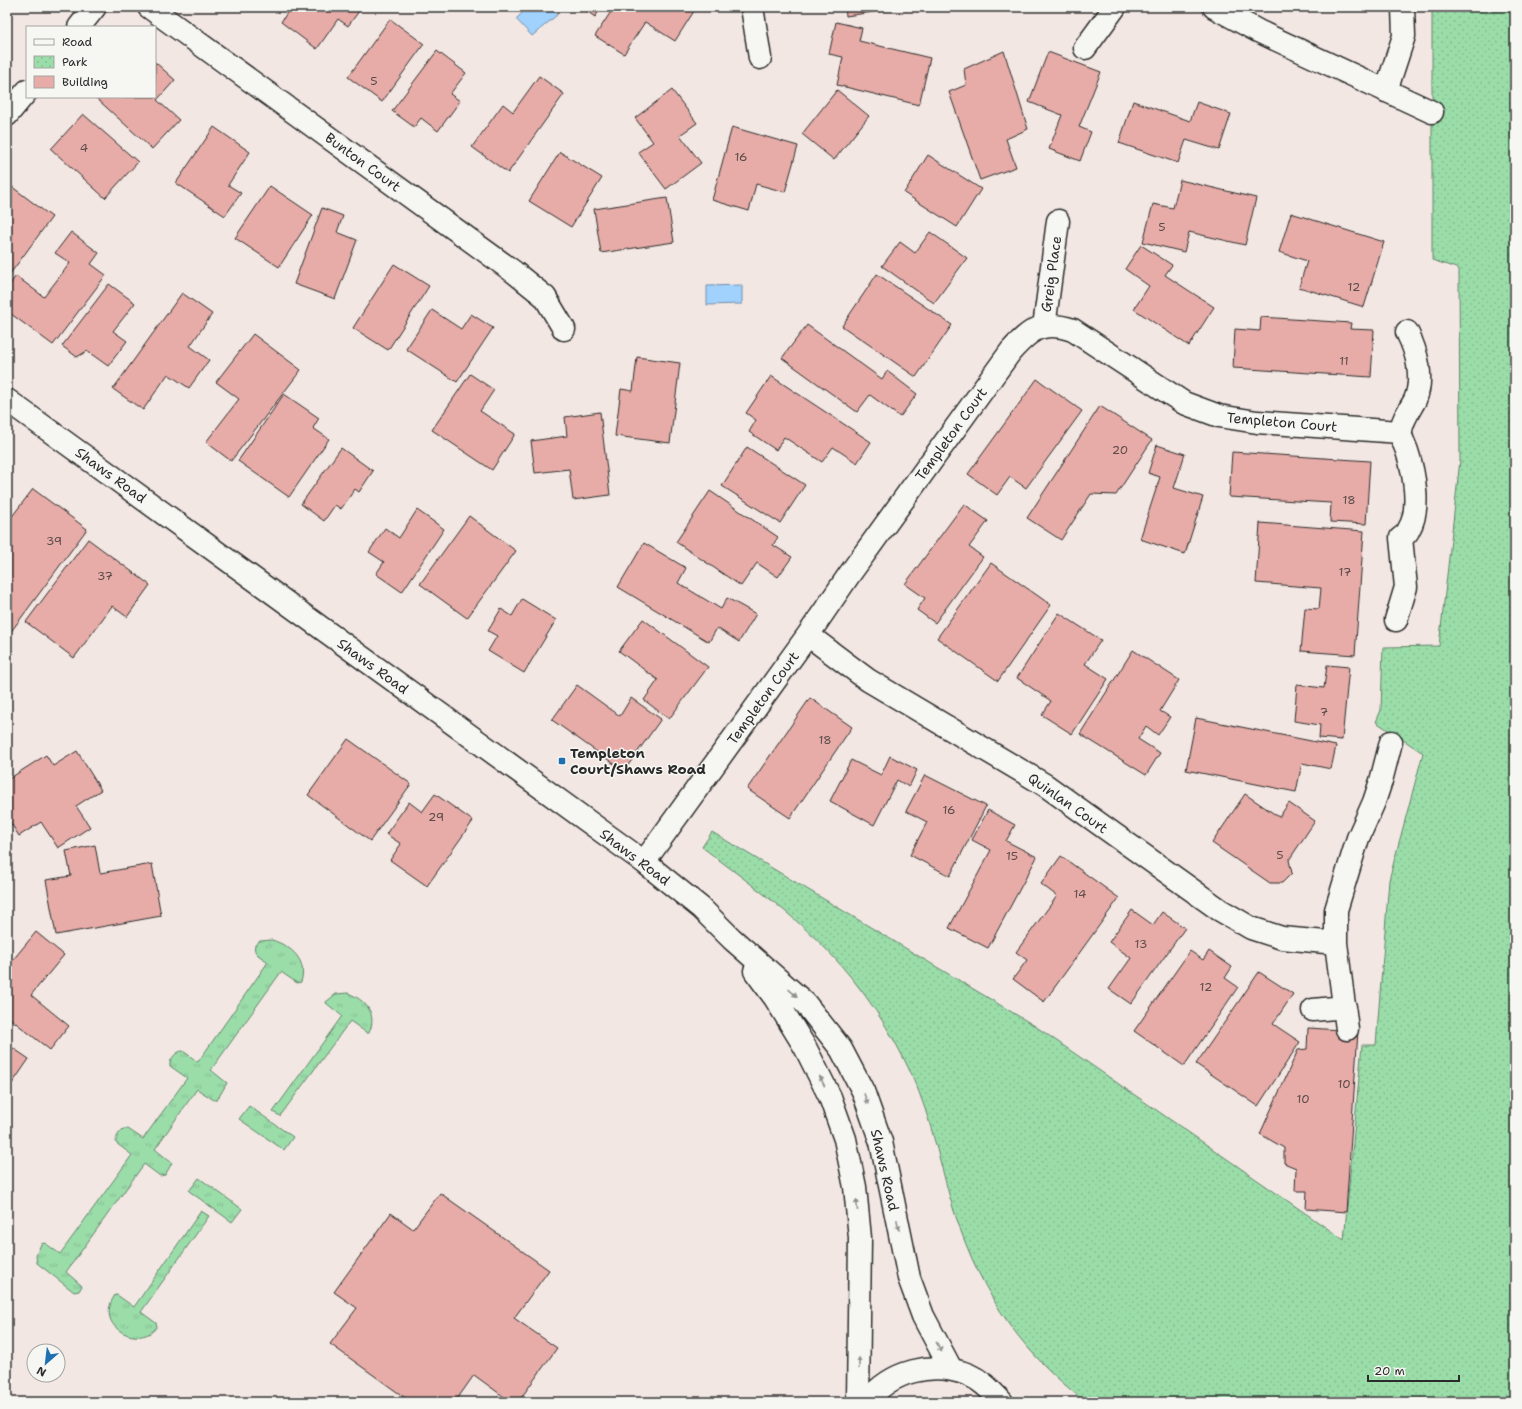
<svg xmlns="http://www.w3.org/2000/svg" width="1522" height="1409" font-family="'Shantell Sans',sans-serif">
	<style>
		.grass { fill: url(#grass-tufts); stroke: #62846a }
		.park { fill: url(#park-dots); stroke: #62846a }
		.water { fill: #a1d1fd; stroke: #728fa9 }
		.building { fill: #e7aca7; stroke: #2b2b2b }
		.lines { fill: none; stroke-linecap: round; stroke-linejoin: round }
		.minor-casing { stroke: #2b2b2b; stroke-width: 25 }
		.major-casing { stroke: #2b2b2b; stroke-width: 25 }
		.minor { stroke: #f6f6f2; stroke-width: 22 }
		.major { stroke: #f6f6f2; stroke-width: 22 }
		.oneway { fill: #90908e }
		.poi-dot { fill: #1f6fb2; stroke: #f6f6f2; stroke-width: 1.5 }
		.labels { text-anchor: middle; dominant-baseline: central; stroke-width: 3; stroke-linejoin: round; paint-order: stroke }
		.number-label { font-size: 12px; fill: #5a4b4a }
		.street-label { font-size: 14px; fill: #2b2b2b; stroke: #f6f6f2 }
		.poi-label { font-size: 14px; font-weight: bold; fill: #2b2b2b; stroke: #f6f6f2; text-anchor: start }
	</style>
	<defs>
		<pattern id="grass-tufts" width="24" height="20" patternUnits="userSpaceOnUse"><rect width="24" height="20" fill="#9adda9"/><path d="M3 7l-1-3M5 7V3M7 7l1-3M15 17l-1-3M17 17v-4M19 17l1-3" fill="none" stroke="#85be92"/></pattern>
		<pattern id="park-dots" width="8" height="8" patternUnits="userSpaceOnUse"><rect width="8" height="8" fill="#9adda9"/><path d="M2 2h.1M6 6h.1" fill="none" stroke="#85be92" stroke-width="1.8" stroke-linecap="round"/></pattern>
	</defs>
	<rect width="100%" height="100%" fill="#f3e7e3"/>
	<filter id="ink" filterUnits="userSpaceOnUse"><feTurbulence type="fractalNoise" baseFrequency=".025" numOctaves="2"/><feDisplacementMap in="SourceGraphic" scale="8" xChannelSelector="R" yChannelSelector="G"/><feConvolveMatrix kernelMatrix="1 2 1 2 8 2 1 2 1" color-interpolation-filters="sRGB"/></filter>
	<g filter="url(#ink)">
		<path class="grass" d="M272 940C291 946 308 960 301 982L297 983 281 972 211 1070 227 1083 217 1100H214L197 1089 155 1149 172 1163 165 1175 160 1176 144 1164 66 1272 82 1286 79 1291 74 1292 37 1263 36 1256 41 1244 45 1243 60 1254 132 1155 116 1143C115 1138 119 1133 123 1129H128L143 1139 187 1078 170 1066C169 1060 176 1051 183 1051L198 1062 268 962C262 957 252 954 255 945L260 941Z
			M348 993C365 1000 378 1013 369 1033H367L350 1021 280 1116 273 1112 342 1016 326 1003V1002L336 994Z
			M249 1106 293 1137 284 1150 239 1119Z
			M199 1178 242 1209 232 1222 189 1191Z
			M201 1211 209 1216 141 1312 156 1323 157 1326C143 1350 92 1329 115 1295H117L134 1307Z"/>
		<path class="park" d="M1432 7H1515V1402H1086C1015 1348 975 1283 950 1198 937 1151 927 1102 904 1059 882 1015 851 973 816 939 781 905 741 877 702 847L712 832 1035 1026 1344 1240 1362 1045H1376L1389 880 1423 753 1376 722 1381 710 1383 647 1439 646 1460 460 1459 269 1432 260Z"/>
		<path class="water" d="M528 7H550L557 15 532 36 516 19Z
			M742 285V304L707 305V286Z"/>
		<path class="building" d="M291 7H362L348 26 338 19 317 49 281 22Z
			M581 7H602L595 17Z
			M614 7H694L696 8 675 41 645 22 624 54 595 36Z
			M845 7H907L846 16Z
			M390 19 424 44 382 102 348 77Z
			M836 22 862 28 859 41 930 58 919 105 837 85 843 57 829 54Z
			M437 51 466 73 450 94 460 101 438 131 421 118 414 127 392 111Z
			M1004 51 1028 129 1006 139 1016 167 980 180 949 92 966 85 964 69Z
			M1048 52 1101 72 1079 127 1091 132 1080 161 1049 149 1062 115 1029 102Z
			M155 62 175 80 157 100 179 120 152 149 95 97H155Z
			M539 76 564 94 508 173 472 147 503 104 513 112Z
			M672 90 697 123 680 135 701 163 666 189 638 152 653 142 635 118Z
			M837 90 869 116 834 160 802 134Z
			M1133 101 1190 121 1197 102 1231 114 1219 150 1186 140 1178 163 1119 143Z
			M83 114 138 162 105 198 51 149Z
			M214 127 250 152 228 185 241 193 225 216 176 183Z
			M732 127 798 146 785 192 756 184 749 211 712 200Z
			M560 152 602 178 571 227 529 201Z
			M928 155 981 189 957 227 904 193Z
			M1180 180 1256 198 1245 245 1189 232 1184 252 1143 242 1153 204 1173 208Z
			M7 183 52 217 7 278Z
			M270 186 313 215 279 267 235 238Z
			M667 198 674 242 601 253 594 209Z
			M322 208 343 216 337 232 357 240 335 299 294 284Z
			M1291 213 1384 242 1364 307 1299 287 1307 261 1279 252Z
			M71 232 99 253 91 264 106 275 53 345 7 311V288L16 276 44 297 70 263 55 253Z
			M930 232 967 258 934 303 882 266 900 242 915 253Z
			M1141 245 1172 265 1165 275 1214 307 1189 346 1134 309 1149 286 1125 269Z
			M394 264 429 286 388 350 353 328Z
			M877 274 952 325 916 377 842 326Z
			M109 284 135 303 113 331 127 341 108 366 87 351 77 357 62 346Z
			M182 293 212 314 190 346 209 360 189 388 168 374 143 410 113 389Z
			M432 310 461 329 471 314 493 328 457 382 406 349Z
			M1261 317 1351 323 1350 329 1374 330 1371 377 1233 368 1235 329 1260 331Z
			M807 325 882 379 887 371 917 394 900 417 870 395 857 412 782 358Z
			M253 334 301 370 231 461 206 442 239 399 216 382Z
			M637 357 680 363 670 443 615 436 621 389 633 391Z
			M470 374 494 390 480 411 515 434 492 470 432 430Z
			M771 376 871 442 857 463 833 447 822 462 784 437 776 450 749 432 756 420 746 413Z
			M1037 379 1082 411 1026 488 1010 477 997 495 968 474Z
			M284 394 319 418 313 428 329 439 289 497 238 461Z
			M1100 406 1152 440 1116 495 1091 494 1061 540 1027 518Z
			M600 412 610 495 573 500 569 469 535 473 531 441 567 436 565 417Z
			M1157 445 1185 454 1174 488 1203 497 1185 554 1140 539 1160 477 1148 473Z
			M747 447 805 485 780 523 722 486Z
			M341 448 373 471 359 492 355 489 341 509 335 505 324 521 301 504Z
			M1232 452 1370 461 1366 524 1330 522 1331 503 1229 497Z
			M33 489 87 529 7 637V523Z
			M710 491 778 537 773 545 792 557 778 577 757 563 741 586 676 542Z
			M964 504 988 521 969 547 983 557 935 623 917 610 925 598 905 584Z
			M417 510 444 529 402 592 376 574 384 562 369 552 385 528 399 538Z
			M469 516 516 551 467 618 420 584Z
			M1260 523 1364 531 1355 655 1301 651 1305 608 1319 609 1321 588 1256 583Z
			M88 539 150 585 127 617 112 606 74 658 26 622Z
			M644 543 686 568 678 583 721 609 727 598 756 614 739 642 717 628 709 642 618 587Z
			M991 563 1051 605 998 681 937 638Z
			M522 599 556 620 524 673 488 651 497 636 488 631 501 609 512 616Z
			M1059 613 1101 640 1085 664 1108 679 1072 734 1042 715 1051 701 1017 678Z
			M643 619 708 667 669 719 644 700 658 680 619 651Z
			M1133 650 1179 680 1160 711 1170 717 1158 735 1146 726 1138 739 1160 753 1146 775 1080 734Z
			M1327 665 1349 667 1342 740 1319 738 1320 725 1294 721 1297 685 1324 688Z
			M577 685 620 716 631 698 661 719 624 771 552 720Z
			M810 698 852 727 790 818 747 789Z
			M1196 718 1336 746 1331 769 1302 763 1296 792 1186 770Z
			M348 739 411 784 370 841 308 795Z
			M77 751 101 790 76 806 90 827 58 848 41 822 19 836 7 817V780L46 755 53 766Z
			M890 756 917 770 909 787 897 780 874 825 830 801 851 760 881 775Z
			M925 775 986 806 950 876 910 855 927 822 906 811Z
			M435 794 473 821 427 886 390 860 401 844 386 834 409 802 422 812Z
			M1245 794 1279 817 1289 803 1315 821 1289 860 1292 873 1282 883H1270L1212 843Z
			M988 810 1015 825 1006 841 1037 857 988 948 949 928 991 850 972 840Z
			M95 845 100 873 152 864 161 916 56 935 46 880 71 876 66 851Z
			M1061 856 1119 898 1044 1002 1013 979 1027 960 1016 952 1057 896 1041 884Z
			M1132 910 1153 925 1162 912 1185 928 1131 1004 1109 989 1131 958 1109 942Z
			M36 932 64 955 31 995 69 1026 50 1050 7 1016V967Z
			M1190 951 1203 960 1209 951 1232 967 1225 978 1238 987 1184 1066 1134 1031Z
			M1259 972 1293 994 1273 1024 1300 1042 1258 1106 1196 1064Z
			M1308 1028 1358 1031 1346 1212 1306 1209 1307 1191H1295L1296 1168 1284 1163V1148L1260 1134 1298 1050 1307 1049Z
			M7 1044 29 1059 7 1091Z
			M440 1193 549 1270 514 1318 557 1348 518 1402H511L474 1375 455 1402H411L330 1344 357 1308 334 1292 391 1213 413 1229Z"/>
		<g class="lines">
			<defs>
				<path id="minor" d="M149 7 514 272 545 297 564 329
					M752 7 760 58
					M1214 7 1258 31 1432 112
					M79 27 95 7
					M1085 48 1115 7
					M1386 91 1404 36 1403 7
					M7 115 27 91
					M1044 327 1058 221
					M7 400 644 862 701 908 732 939 805 1003 841 1049 863 1091 881 1142 909 1278 923 1316 951 1369
					M1396 620 1406 587 1401 538C1404 536 1408 532 1409 529 1421 509 1414 472 1407 451 1405 445 1400 436 1401 431 1402 420 1410 409 1415 400 1424 378 1417 352 1407 332
					M808 635 868 680 1045 785 1220 910 1251 928 1282 938 1336 943
					M644 862 808 635 849 575 1011 351C1031 329 1042 320 1073 330L1184 403 1219 416 1257 422 1400 432
					M755 971 775 998 805 1047 830 1097 845 1139 855 1187 860 1238 858 1402
					M1313 1010 1345 1007
					M1347 1029 1336 943V910L1358 838 1374 802 1381 781 1391 742"/>
				<path id="major" d="M867 1402C890 1371 933 1360 969 1375 983 1381 992 1392 1002 1402"/>
			</defs>
			<use href="#minor" class="minor-casing"/>
			<use href="#major" class="major-casing"/>
			<use href="#minor" class="minor"/>
			<use href="#major" class="major"/>
		</g>
		<defs><path id="oneway-solid" d="M-6-.8H1V-3.2L6.5 0L1 3.2V.8H-6Z"/></defs>
		<g class="oneway">
			<use href="#oneway-solid" transform="translate(793 993) rotate(41)"/>
			<use href="#oneway-solid" transform="translate(822 1081) rotate(-117)"/>
			<use href="#oneway-solid" transform="translate(866 1099) rotate(70)"/>
			<use href="#oneway-solid" transform="translate(857 1205) rotate(-95)"/>
			<use href="#oneway-solid" transform="translate(898 1225) rotate(78)"/>
			<use href="#oneway-solid" transform="translate(939 1347) rotate(61)"/>
			<use href="#oneway-solid" transform="translate(859 1363) rotate(-89)"/>
		</g>
	</g>
	<rect class="poi-dot" x="558" y="757" width="8" height="8" rx="2"/>
	<g class="labels">
		<g class="number-label">
			<text x="374" y="81">5</text>
			<text x="84" y="148">4</text>
			<text x="741" y="157">16</text>
			<text x="1162" y="227">5</text>
			<text x="1354" y="287">12</text>
			<text x="1344" y="361">11</text>
			<text x="1120" y="450">20</text>
			<text x="1349" y="500">18</text>
			<text x="54" y="541">39</text>
			<text x="1345" y="572">17</text>
			<text x="105" y="576">37</text>
			<text x="1324" y="712">7</text>
			<text x="825" y="740">18</text>
			<text x="949" y="810">16</text>
			<text x="436" y="817">29</text>
			<text x="1280" y="855">5</text>
			<text x="1012" y="856">15</text>
			<text x="1080" y="894">14</text>
			<text x="1141" y="944">13</text>
			<text x="1206" y="987">12</text>
			<text x="1344" y="1084">10</text>
			<text x="1303" y="1099">10</text>
		</g>
		<g class="street-label">
			<text transform="translate(363 162) rotate(36)">Bunton Court</text>
			<text transform="translate(1051 274) rotate(-82)">Greig Place</text>
			<text transform="translate(1282 422) rotate(5)">Templeton Court</text>
			<text transform="translate(951 434) rotate(-54)">Templeton Court</text>
			<text transform="translate(111 475) rotate(36)">Shaws Road</text>
			<text transform="translate(373 666) rotate(36)">Shaws Road</text>
			<text transform="translate(763 698) rotate(-54)">Templeton Court</text>
			<text transform="translate(1068 803) rotate(35)">Quinlan Court</text>
			<text transform="translate(635 857) rotate(37)">Shaws Road</text>
			<text transform="translate(885 1170) rotate(77)">Shaws Road</text>
		</g>
		<g class="poi-label">
			<text x="570" y="753">Templeton<tspan x="570" dy="16">Court/Shaws Road</tspan></text>
		</g>
	</g>
	<rect width="1522" height="1409" fill="none" stroke="#f6f6f2" stroke-width="24"/>
	<rect x="12" y="12" width="1498" height="1385" fill="none" stroke="#2b2b2b" stroke-width="1.5" filter="url(#ink)"/>
	<rect x="26" y="26" width="130" height="72" fill="#f6f6f2" stroke="#a5a5a2"/>
	<rect x="34" y="39" width="20" height="6" fill="#f6f6f2" stroke="#a5a5a2"/>
	<text x="62" y="46" font-size="12" fill="#2b2b2b">Road</text>
	<rect x="34" y="56" width="20" height="12" fill="url(#park-dots)" stroke="#a5a5a2"/>
	<text x="62" y="66" font-size="12" fill="#2b2b2b">Park</text>
	<rect x="34" y="76" width="20" height="12" fill="#e7aca7" stroke="#a5a5a2"/>
	<text x="62" y="86" font-size="12" fill="#2b2b2b">Building</text>
	<g transform="translate(46 1363) rotate(208)"><circle r="19" fill="#f6f6f2" stroke="#a5a5a2"/>
	<path d="M0-3L7 15L0 10L-7 15Z" fill="#1f6fb2"/>
	<text y="-6" font-size="11" font-weight="bold" text-anchor="middle" fill="#2b2b2b">N</text>
	</g>
	<path d="M1368 1375v6h91v-6" fill="none" stroke="#2b2b2b" stroke-width="2"/>
	<text x="1374" y="1375" font-size="12" fill="#2b2b2b" stroke="#f6f6f2" stroke-width="3" paint-order="stroke">20 m</text>
</svg>
